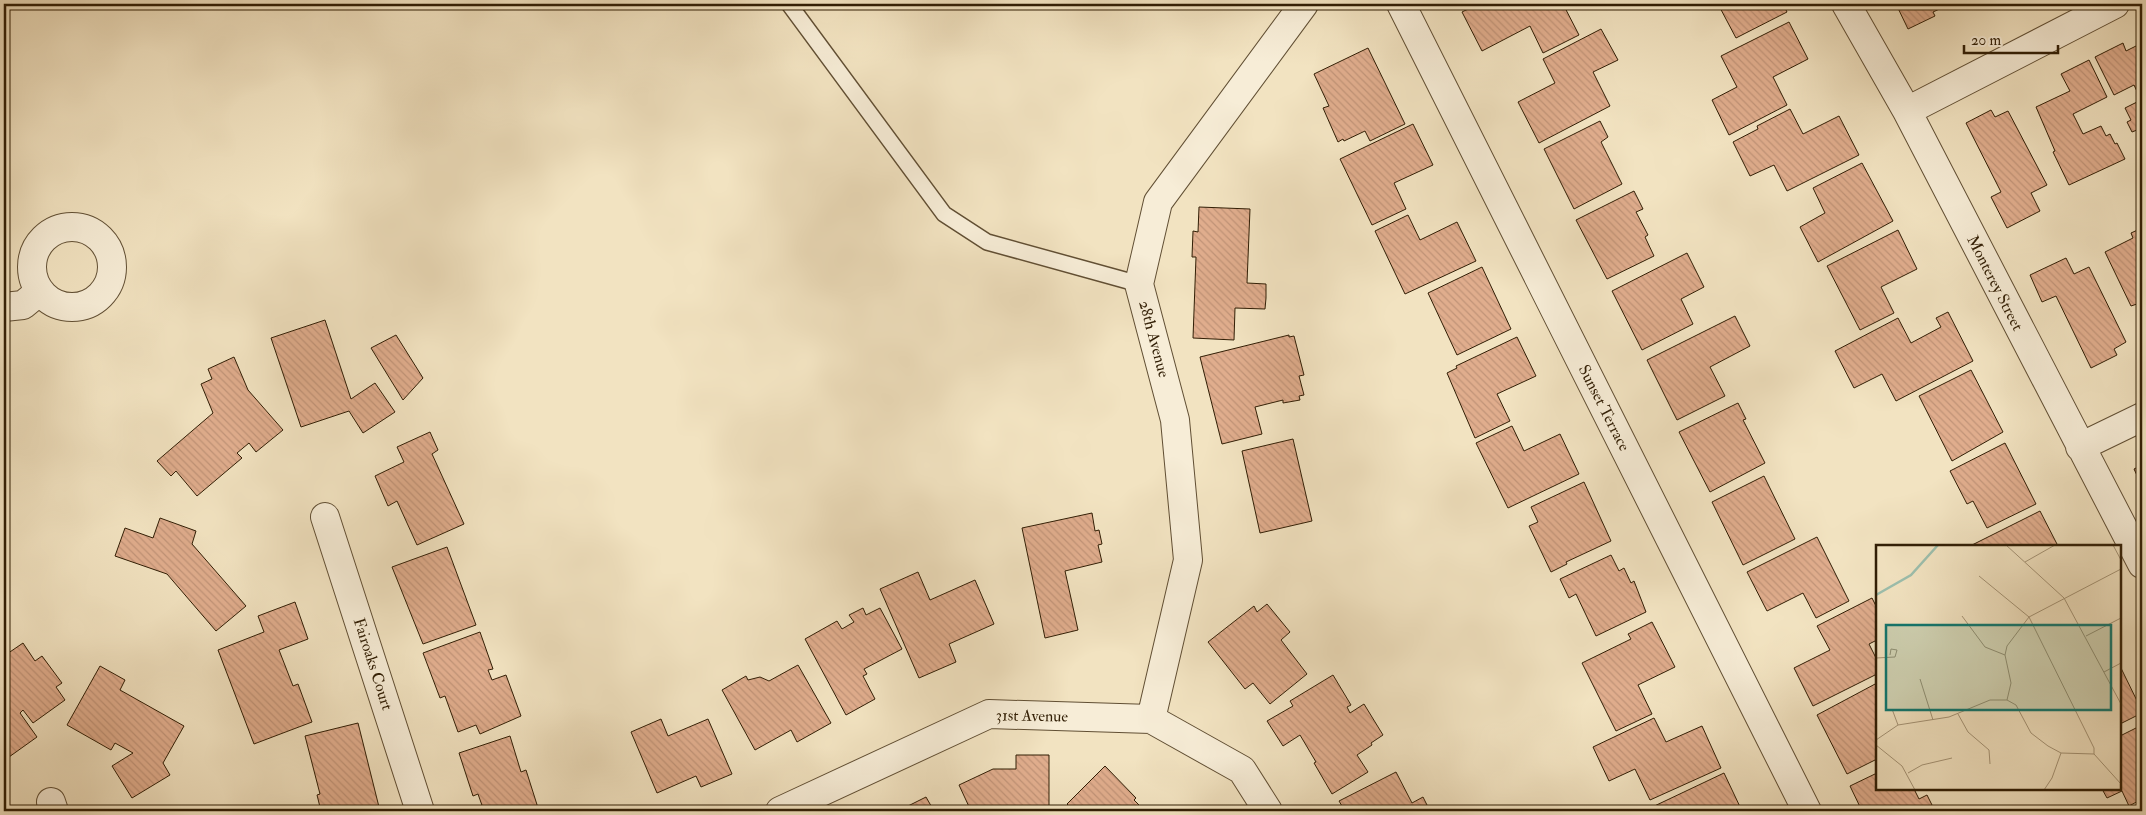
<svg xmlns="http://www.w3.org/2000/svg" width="2146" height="815" font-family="'IM FELL Double Pica',serif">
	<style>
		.building { fill: url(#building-back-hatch); stroke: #311e05 }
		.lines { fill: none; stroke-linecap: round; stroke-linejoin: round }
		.service-casing { stroke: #614f34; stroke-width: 18 }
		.minor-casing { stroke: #614f34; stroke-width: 30 }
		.tertiary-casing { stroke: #614f34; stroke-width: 30 }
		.service { stroke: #f7edd7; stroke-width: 15 }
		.minor { stroke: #f7edd7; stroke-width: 28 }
		.tertiary { stroke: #f7edd7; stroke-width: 28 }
		.labels { text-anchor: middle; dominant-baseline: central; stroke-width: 4; stroke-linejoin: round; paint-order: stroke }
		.street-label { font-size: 16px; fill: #311e05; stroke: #f7edd7 }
		.inset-river { fill: none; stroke: #9cbfad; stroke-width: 2.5 }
		.inset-road { fill: none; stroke: #a59476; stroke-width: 1 }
		.view { fill: #0f766e; fill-opacity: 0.15; stroke: #0f766e; stroke-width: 2.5 }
		.inset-edge { fill: none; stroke: #311e05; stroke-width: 2.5 }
	</style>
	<defs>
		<pattern id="building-back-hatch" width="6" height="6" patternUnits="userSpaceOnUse" patternTransform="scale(1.25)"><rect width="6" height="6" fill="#e0ad8d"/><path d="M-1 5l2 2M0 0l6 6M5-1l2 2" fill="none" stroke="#c19478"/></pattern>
	</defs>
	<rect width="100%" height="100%" fill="#f2e3c1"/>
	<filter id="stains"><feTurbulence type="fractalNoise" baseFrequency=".004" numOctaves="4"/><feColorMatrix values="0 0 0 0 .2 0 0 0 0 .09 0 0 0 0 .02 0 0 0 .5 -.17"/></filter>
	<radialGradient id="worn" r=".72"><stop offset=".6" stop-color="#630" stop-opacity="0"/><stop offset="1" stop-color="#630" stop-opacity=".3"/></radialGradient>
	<path class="building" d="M1478 4H1557L1558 5 1563 4 1579 35 1543 53 1530 26 1482 51 1462 12Z
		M1718 4H1783L1787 12 1736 38Z
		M1896 4H1945L1946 6 1933 12 1935 16 1908 29Z
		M1789 22 1808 59 1773 77 1787 105 1729 135 1712 100 1737 87 1721 56Z
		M1601 29 1618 60 1593 72 1610 106 1539 143 1518 102 1555 83 1543 59Z
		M2123 43 2126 51 2142 43V140L2137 130 2132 132 2127 122 2131 120 2125 108 2141 100 2134 85 2114 95 2095 57Z
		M1368 48 1405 124 1370 141 1365 131 1344 141 1343 139 1338 142 1323 108 1329 106 1314 74Z
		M2089 60 2107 97 2073 114 2083 134 2101 126 2106 136 2110 134 2115 144 2117 143 2125 159 2069 185 2053 152 2055 151 2036 107 2070 91 2061 74Z
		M1790 109 1803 134 1839 116 1859 155 1787 191 1774 165 1750 176 1733 142 1758 129 1757 126Z
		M1991 110 1995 117 2008 111 2047 185 2031 193 2040 211 2007 228 1991 197 2001 192 1966 123Z
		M1600 121 1608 137 1601 142 1622 184 1574 209 1544 149Z
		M1413 124 1433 165 1394 183 1406 209 1372 225 1340 159Z
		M1862 163 1893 221 1818 262 1800 227 1825 213 1813 188Z
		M1634 191 1643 209 1636 212 1648 235 1645 237 1654 256 1607 279 1576 220Z
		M1199 207 1250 209 1247 283 1266 284V298L1265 309 1235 308 1234 340 1193 338 1196 257H1192L1193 231 1198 232Z
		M1408 215 1420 240 1457 222 1476 261 1405 294 1375 231Z
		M2142 228V315L2137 304 2131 306 2105 252 2133 238 2131 233Z
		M1898 230 1917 269 1881 287 1894 313 1860 330 1827 266Z
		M1687 253 1704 287 1681 299 1693 324 1642 350 1612 291Z
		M2066 258 2074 274 2089 267 2126 342 2114 349 2117 355 2091 368 2056 296 2042 302 2030 275Z
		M1482 267 1511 329 1457 355 1428 293Z
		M1948 312 1973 361 1896 401 1882 374 1854 388 1835 351 1898 318 1911 343 1941 327 1936 318Z
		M1735 316 1750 346 1710 367 1725 396 1677 420 1647 360Z
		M325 320 351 399 375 383 395 412 363 433 349 411 301 427 271 338Z
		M396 335 423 378 403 400 371 348Z
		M1289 335V337L1294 336 1304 375 1299 376 1304 395 1299 396 1300 400 1283 403V400L1255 407 1262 434 1222 444 1200 357Z
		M1517 337 1536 376 1497 394 1510 421 1475 438 1447 373 1457 368 1456 366Z
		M234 357 248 390 283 430 256 452 249 443 237 453 242 458 197 496 176 471 171 476 157 461 213 413 201 384 212 379 208 369Z
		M1971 370 2003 432 1952 461 1919 396Z
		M1738 403 1746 419 1743 420 1765 463 1710 492 1679 432Z
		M1512 426 1524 451 1560 434 1579 474 1508 508 1476 443Z
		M430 432 438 450 432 454 464 524 417 545 397 501 388 506 375 476 404 462 397 447Z
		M1293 439 1312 521 1260 533 1242 451Z
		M2005 443 2036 504 1987 528 1973 501 1967 504 1950 471Z
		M2142 465V486L2134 469Z
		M1764 476 1795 539 1743 565 1712 502Z
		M1584 482 1611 541 1566 562 1567 564 1551 572 1529 526 1538 522 1531 507Z
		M2040 511 2058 546H1970Z
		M1092 513 1095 531 1099 530 1102 544 1098 545 1102 562 1065 571 1078 630 1045 638 1022 528Z
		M160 518 196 531 192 544 246 606 216 631 167 574 115 556 125 528 153 538Z
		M1817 537 1849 601 1816 618 1803 593 1767 611 1747 572Z
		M447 547 476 625 423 644 392 567Z
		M1611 555 1619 571 1624 568 1631 583 1634 581 1646 612 1596 636 1576 594 1569 598 1560 579Z
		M918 572 930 600 975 580 994 624 949 644 956 662 919 678 880 589Z
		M1872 598 1877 608V640L1869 644 1877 660V674L1813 706 1794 668 1830 650 1817 626Z
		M295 602 308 639 279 650 293 686 298 684 312 722 254 744 218 650 264 632 258 616Z
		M1267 604 1290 632 1281 640 1307 674 1270 704 1253 683 1245 689 1208 642 1254 606 1257 612Z
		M863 608 866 615 880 608 902 649 864 669 867 674 863 676 875 699 846 715 805 639 837 621 842 629 854 622 849 615Z
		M1652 622 1675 667 1638 685 1652 714 1616 731 1582 663 1631 639 1628 634Z
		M480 632 493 669 488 670 492 680 506 675 521 716 480 734 476 725 458 732 445 696 440 698 423 653Z
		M23 643 35 661 42 656 62 683 56 687 65 700 33 723 23 710 20 713 37 737 9 757 4 750V656Z
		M798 665 831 723 797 742 791 730 755 750 722 690 746 676 748 680 760 677 769 681Z
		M100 666 125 680 120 690 184 726 163 763 170 775 132 798 112 766 133 753 115 743 111 750 67 725Z
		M2120 666 2142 711V713L2120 724Z
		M1333 675 1351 705 1347 707 1350 713 1364 704 1383 735 1371 743 1372 745 1357 755 1368 772 1332 794 1314 763 1316 762 1300 735 1283 746 1267 721 1293 706 1290 701Z
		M1877 683V759L1847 774 1817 715Z
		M1654 718 1666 742 1702 726 1721 768 1650 800 1635 769 1609 781 1593 747Z
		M661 719 668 736 708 719 732 774 701 787 696 776 657 793 631 732Z
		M358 723 380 811H321L317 795 320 794 305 736Z
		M2142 725V799L2129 806 2122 791 2107 798 2102 789H2120V736Z
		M510 736 521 772 526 770 539 811H484L478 794 473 796 459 753Z
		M1016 755H1049V810L1052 811H971L959 785 993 769H1016Z
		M1105 766 1136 798 1134 800 1145 811H1074L1067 804Z
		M1396 772 1412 803 1423 797 1430 811H1345L1339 801Z
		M1724 773 1742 811H1646V810Z
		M1877 773V789H1914L1919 799 1927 795 1935 811H1862L1850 786Z
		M926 797 934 811H898Z"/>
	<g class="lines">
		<defs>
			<path id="service" d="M789 4 944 214 987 242 1139 284"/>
			<path id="minor" d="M1401 4 1807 811
				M1846 4 1907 111 2142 564
				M1907 111 2115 4
				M32 267a40 40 0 1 1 80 0a40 40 0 1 1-80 0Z
				M4 307 23 305 40 291
				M2080 447 2142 417
				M325 517 420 811
				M51 802 54 811"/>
			<path id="tertiary" d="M1151 719 1188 560 1175 420 1139 284 1158 202 1304 4
				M780 811 989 714 1151 719 1242 770 1268 811"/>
		</defs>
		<use href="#service" class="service-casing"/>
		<use href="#minor" class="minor-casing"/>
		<use href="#tertiary" class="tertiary-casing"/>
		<use href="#service" class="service"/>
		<use href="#minor" class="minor"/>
		<use href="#tertiary" class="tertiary"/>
	</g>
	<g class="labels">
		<g class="street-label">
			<text transform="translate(1995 283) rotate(63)">Monterey Street</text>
			<text transform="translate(1154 339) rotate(75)">28th Avenue</text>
			<text transform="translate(1604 408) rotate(63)">Sunset Terrace</text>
			<text transform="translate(373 664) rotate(72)">Fairoaks Court</text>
			<text transform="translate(1032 716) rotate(1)">31st Avenue</text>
		</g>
	</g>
	<g transform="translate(1876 545)">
		<rect width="245" height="245" fill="#f2e3c1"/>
		<path class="inset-river" d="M0 50 35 30 62 0"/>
		<path class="inset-road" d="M130 0 188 53 245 159M237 0 245 15M149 17 179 0M103 31 153 72 218 203V209M86 71 109 102 129 110M210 91 245 73M0 113 19 112 21 105 15 104 14 110M228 127 245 118M44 134 57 175M131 155 135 138 129 110 131 101 153 72 245 24M16 164 22 180M82 169 92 187 113 205 114 219M0 195 22 180 73 172 114 155H131L140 160 155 188 172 201 185 208 218 209 245 239M0 200 26 221 39 245M32 228 46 220 76 213M168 245 176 233 185 208"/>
		<path class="view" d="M10 80H235V165H10Z"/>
		<rect width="245" height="245" class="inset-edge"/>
	</g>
	<rect width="2146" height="815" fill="none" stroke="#f2e3c1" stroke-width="20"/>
	<rect x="5" y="5" width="2136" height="805" fill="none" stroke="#311e05" stroke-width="2.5"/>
	<rect x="10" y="10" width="2126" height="795" fill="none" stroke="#311e05"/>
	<path d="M1964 45v8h94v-8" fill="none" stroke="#311e05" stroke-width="2.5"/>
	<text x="1971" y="45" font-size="15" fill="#311e05" stroke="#f7edd7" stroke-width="4" paint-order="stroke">20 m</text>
	<rect width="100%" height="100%" filter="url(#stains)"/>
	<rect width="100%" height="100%" fill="url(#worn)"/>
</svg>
